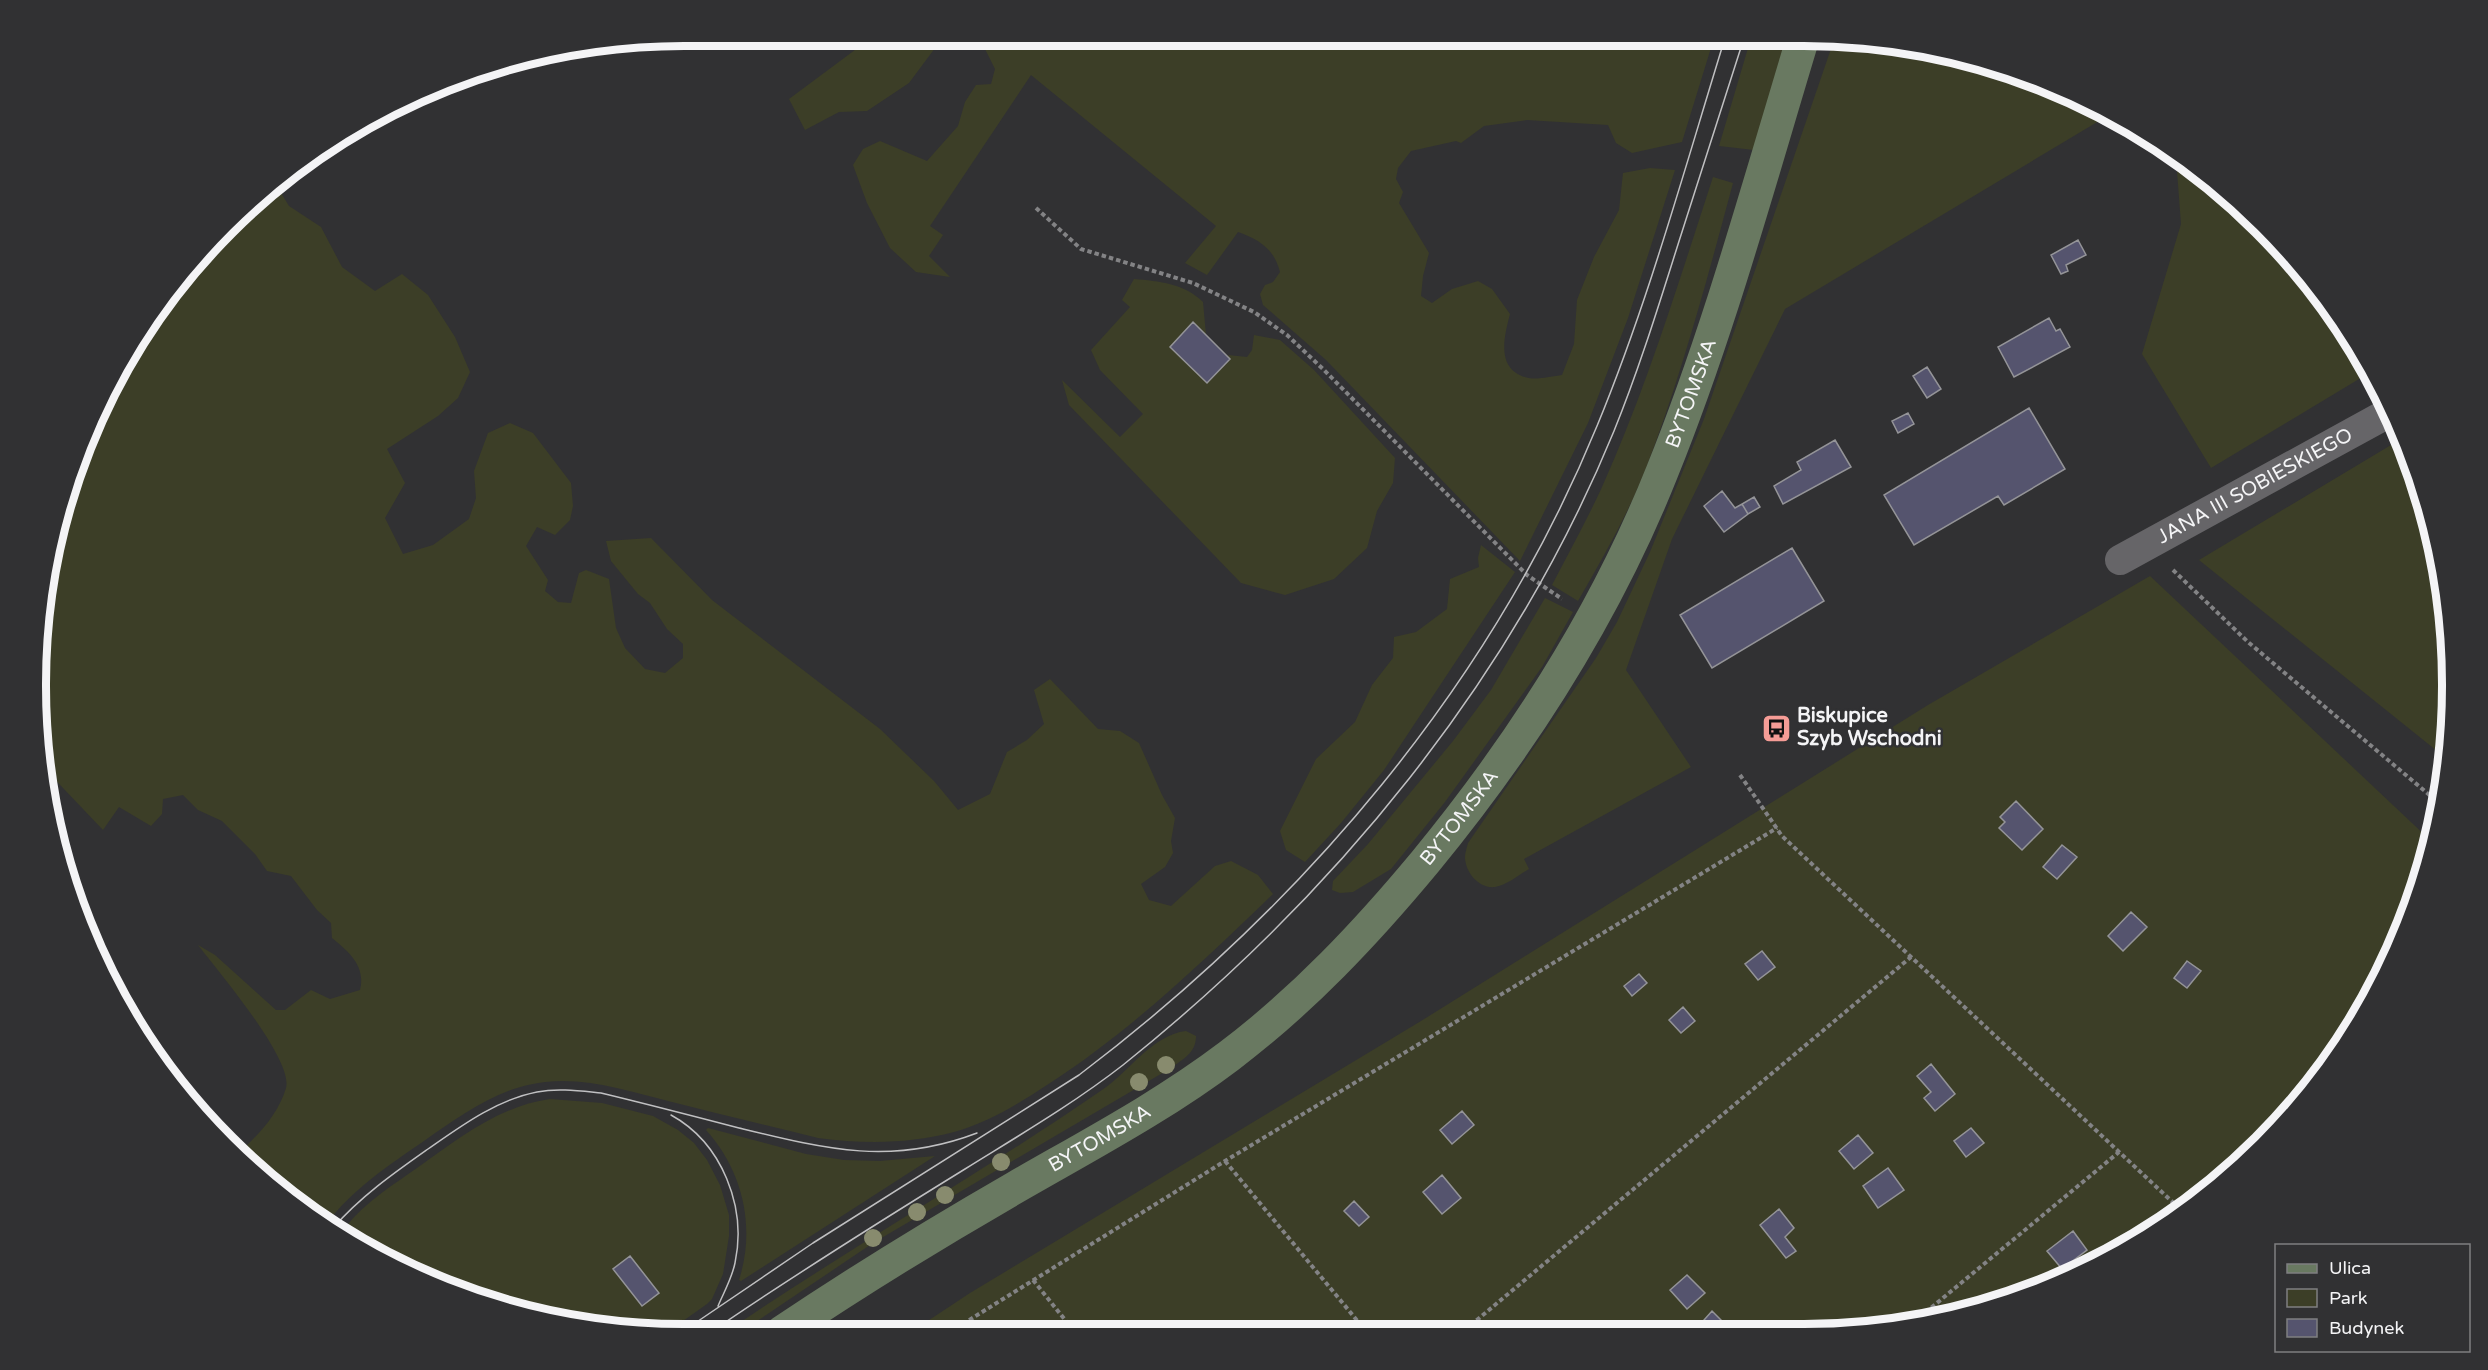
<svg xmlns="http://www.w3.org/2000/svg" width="2488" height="1370" font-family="'Varela Round',sans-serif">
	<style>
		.green { fill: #3c3e27 }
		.building { fill: #55546e; stroke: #949498; stroke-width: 1.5 }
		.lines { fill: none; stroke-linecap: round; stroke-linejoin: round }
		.path { stroke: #838385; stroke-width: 4; stroke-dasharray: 4.5 3; stroke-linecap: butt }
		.street { stroke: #666568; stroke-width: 30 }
		.secondary { stroke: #697961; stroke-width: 33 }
		.tram { stroke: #c0c0c2; stroke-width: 1.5 }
		.tree { fill: #888b6e }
		.labels { text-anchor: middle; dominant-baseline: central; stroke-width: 5; stroke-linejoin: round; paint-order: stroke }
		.street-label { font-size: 20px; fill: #f4f4f6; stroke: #313133 }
		.poi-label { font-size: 20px; font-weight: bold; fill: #f4f4f6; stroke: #313133; text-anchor: start }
		.rim { fill: none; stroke: #f4f4f6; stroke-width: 8 }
	</style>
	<rect width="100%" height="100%" fill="#313133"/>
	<path class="green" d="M1835 37H1845L2011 70 2109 115 1785 309 1672 539 1626 670 1691 767 1524 859 1529 869C1519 875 1507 885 1495 887 1479 889 1465 872 1465 857 1465 853 1467 847 1468 843L1596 658 1617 622 1650 552 1704 419Z
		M1714 38 1682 142 1632 153 1616 143 1608 125 1527 120 1484 126 1461 143 1456 141 1411 151 1398 168 1396 179 1403 192 1399 203 1429 253 1423 276 1421 296 1432 303 1452 289 1478 281 1492 289 1510 314C1504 337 1495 371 1529 378 1537 380 1553 376 1562 375L1574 344 1577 300 1594 257 1619 210 1623 173 1650 168 1675 170 1628 318 1588 423 1520 561 1326 360 1263 305 1260 294 1265 285 1273 282 1280 272C1274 249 1260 240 1238 232L1207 275 1185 263 1216 226 1031 75 930 226 943 235 929 256 950 277 916 272 890 248 867 203 853 165 863 149 880 141 927 161 958 126 965 102 976 85 991 84 995 69 983 45 978 40Z
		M1751 38H1786L1754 150 1719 146Z
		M941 40 909 83 867 111 839 112 805 130 789 99 867 41Z
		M2176 158 2231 197 2318 290 2369 373 2211 468 2142 354 2181 224Z
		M1713 177 1733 183C1707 280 1681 377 1645 471 1627 516 1602 559 1578 601L1552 585C1569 552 1587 520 1602 487 1647 387 1679 281 1713 177Z
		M275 183 289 206 321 227 342 267 375 291 402 274 428 295 455 337 470 372 458 398 438 416 387 449 405 483 385 518 403 554 433 545 469 519 476 498 474 471 488 433 510 423 533 433 571 483 573 506 570 520 555 535 537 527 526 546 548 580 545 591 558 602 571 603 579 573 586 570 609 579 616 628 625 648 645 669 665 673 683 658V644L667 629 650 603 638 594 611 561 606 541 651 538 712 600 880 729 934 781 958 810 990 794 1007 752 1027 740 1044 724 1034 690 1050 679 1098 729 1120 731 1139 743 1162 795 1175 818 1171 841 1173 853 1165 867 1141 884 1149 900 1171 906 1215 866 1231 861 1258 875 1273 894C1201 963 1131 1031 1047 1085 1018 1104 988 1123 954 1132 908 1144 865 1144 818 1138 769 1126 720 1114 672 1102 625 1090 576 1073 528 1085 489 1094 456 1119 424 1141 389 1165 353 1189 327 1223L257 1173 238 1154C258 1135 278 1115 286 1088 294 1060 217 970 198 945L215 955 276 1010H285L311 990 330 999 360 990C366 966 349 952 332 938L331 923 317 910 291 876 267 871 255 854 222 821 198 810 183 795 163 799 162 814 151 826 119 807 103 830 43 767 37 727 42 601 58 517 103 398 146 324 226 226Z
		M1134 279C1159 281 1185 284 1203 302L1206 335 1193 323 1170 347 1207 383 1230 360 1228 355 1247 357 1252 350 1254 335 1280 340 1314 370 1395 458 1393 483 1377 511 1367 548 1334 579 1285 595 1241 583 1069 405 1062 380 1120 437 1143 414 1100 370 1091 350 1130 307 1122 300Z
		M2401 439 2430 517 2451 643 2447 759 2199 560Z
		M1481 545 1515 572 1384 770 1341 823 1305 862 1286 850 1280 831 1316 759 1355 722 1372 685 1393 658 1394 637 1416 632 1447 609 1450 579 1479 567 1478 558Z
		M2150 576 2430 840 2417 894 2365 1010 2262 1144 2163 1225 2012 1299 1887 1328 911 1332 970 1293 1421 1021 1928 705Z
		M1545 598 1573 612 1542 667 1445 802 1391 869 1353 892 1340 893 1332 890 1333 881 1368 844 1453 741 1491 690Z
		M1186 1031 1196 1036C1196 1053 1183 1059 1171 1068L873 1243 741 1332H726C849 1248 979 1175 1102 1090 1129 1072 1152 1035 1186 1031Z
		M550 1099 602 1103 653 1116 678 1130 694 1143 707 1160 720 1185 729 1215V1236L723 1274 712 1299 707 1304 666 1333H643L517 1312 360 1247 341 1233C361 1205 390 1187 417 1168 458 1139 499 1106 550 1099Z
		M708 1128 806 1154 844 1160 880 1161 935 1156 741 1281 739 1280C756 1227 743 1171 706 1130Z"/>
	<path class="building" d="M2078 240 2086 255 2066 265 2068 271 2061 274 2051 255Z
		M2049 318 2056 331 2060 329 2070 347 2014 377 1998 347Z
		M1193 322 1230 359 1207 383 1170 347Z
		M1927 367 1941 389 1927 398 1913 376Z
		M2029 408 2065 469 2004 505 1998 496 1914 545 1884 495Z
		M1908 413 1914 424 1898 433 1892 421Z
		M1835 440 1851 467 1783 504 1774 486 1801 470 1797 462Z
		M1722 491 1735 508 1742 504 1748 514 1724 532 1704 506Z
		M1754 497 1760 507 1748 514 1742 504Z
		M1792 548 1824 601 1712 668 1680 615Z
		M2016 801 2043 829 2022 850 1999 828 2005 822 2000 817Z
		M2062 845 2077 857 2057 879 2043 867Z
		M2131 912 2147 927 2123 951 2108 936Z
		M1762 951 1775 967 1758 980 1745 964Z
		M2187 961 2201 971 2187 988 2174 978Z
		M1639 974 1647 983 1632 996 1624 986Z
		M1683 1007 1695 1021 1681 1033 1669 1020Z
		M1931 1064 1955 1094 1935 1111 1924 1098 1931 1092 1917 1076Z
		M1462 1111 1474 1125 1452 1144 1440 1130Z
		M1971 1128 1984 1143 1966 1157 1954 1141Z
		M1858 1135 1873 1153 1854 1169 1839 1151Z
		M1888 1168 1904 1190 1878 1208 1863 1186Z
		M1442 1175 1461 1198 1442 1214 1423 1192Z
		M1354 1201 1369 1217 1359 1226 1344 1211Z
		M1779 1209 1794 1228 1785 1237 1796 1251 1786 1258 1760 1225Z
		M2073 1231 2087 1250 2062 1269 2047 1251Z
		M630 1256 659 1293 642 1306 613 1269Z
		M1687 1275 1705 1293 1687 1309 1670 1290Z
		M1712 1311 1729 1328 1696 1329Z"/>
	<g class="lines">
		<path class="path" d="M1036 208 1081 249 1193 283 1254 312 1287 335 1323 369 1527 575 1562 599
			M2173 570 2248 642 2439 803
			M1740 775 1782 836 2181 1210
			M1225 1161 1365 1330
			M1033 1280 1074 1331
			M1914 1322 2119 1152
			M1465 1330 1911 957
			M950 1332 1225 1161 1777 828"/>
		<path class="street" id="s1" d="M2120 560 2390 412"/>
		<path class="secondary" id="s2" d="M782 1332C858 1281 936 1233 1016 1187 1089 1145 1163 1106 1229 1056 1303 1000 1366 933 1425 862 1522 744 1605 615 1662 472 1719 331 1759 183 1803 38"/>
		<path class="tram" d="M671 1115C722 1143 747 1207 735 1263 732 1278 724 1292 718 1306
			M333 1228C361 1196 394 1173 428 1149 461 1126 496 1100 537 1092 558 1088 580 1091 601 1093 647 1104 693 1116 739 1128 825 1149 891 1166 977 1133
			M682 1332 813 1243 1079 1075C1302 906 1490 687 1597 426 1649 300 1685 167 1725 38
			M711 1332C794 1275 879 1222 965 1169 1018 1136 1073 1104 1123 1065 1334 896 1511 682 1614 431 1640 367 1660 301 1681 235 1702 169 1723 104 1744 38"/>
	</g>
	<g class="tree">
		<circle cx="1166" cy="1065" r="9"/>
		<circle cx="1139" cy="1082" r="9"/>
		<circle cx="1001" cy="1162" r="9"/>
		<circle cx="945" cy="1195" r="9"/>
		<circle cx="917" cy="1212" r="9"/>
		<circle cx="873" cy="1238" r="9"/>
	</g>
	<defs>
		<symbol id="bus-square" viewBox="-11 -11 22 22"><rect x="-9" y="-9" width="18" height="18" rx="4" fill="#f59c96" stroke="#313133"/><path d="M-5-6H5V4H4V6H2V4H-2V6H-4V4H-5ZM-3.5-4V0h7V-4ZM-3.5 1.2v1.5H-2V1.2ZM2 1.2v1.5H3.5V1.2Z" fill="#111"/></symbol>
	</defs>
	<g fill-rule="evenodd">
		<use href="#bus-square" x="1760" y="712" width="33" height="33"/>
	</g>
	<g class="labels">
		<g class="street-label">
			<text stroke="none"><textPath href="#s2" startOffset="1344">BYTOMSKA</textPath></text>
			<text stroke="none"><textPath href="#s1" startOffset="154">JANA III SOBIESKIEGO</textPath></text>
			<text stroke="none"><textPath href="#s2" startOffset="858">BYTOMSKA</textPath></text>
			<text stroke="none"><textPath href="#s2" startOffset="372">BYTOMSKA</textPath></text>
		</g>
		<g class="poi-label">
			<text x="1797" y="716">Biskupice<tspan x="1797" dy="23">Szyb Wschodni</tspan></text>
		</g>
	</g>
	<path d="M0 0H2488V1370H0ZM684 46H1804A638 638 0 0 1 2442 684V686A638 638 0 0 1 1804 1324H684A638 638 0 0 1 46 686V684A638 638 0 0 1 684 46Z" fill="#313133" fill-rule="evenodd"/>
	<path class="rim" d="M684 46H1804A638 638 0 0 1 2442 684V686A638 638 0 0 1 1804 1324H684A638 638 0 0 1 46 686V684A638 638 0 0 1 684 46Z"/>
	<rect x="2275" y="1244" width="195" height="108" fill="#313133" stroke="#7f7f81" stroke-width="1.5"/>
	<rect x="2287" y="1264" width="30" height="9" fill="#697961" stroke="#7f7f81" stroke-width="1.5"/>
	<text x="2329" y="1274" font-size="18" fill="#f4f4f6">Ulica</text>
	<rect x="2287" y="1289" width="30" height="18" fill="#3c3e27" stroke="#7f7f81" stroke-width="1.5"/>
	<text x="2329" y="1304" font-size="18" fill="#f4f4f6">Park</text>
	<rect x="2287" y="1319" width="30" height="18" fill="#55546e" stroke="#7f7f81" stroke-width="1.5"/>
	<text x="2329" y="1334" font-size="18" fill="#f4f4f6">Budynek</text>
</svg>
